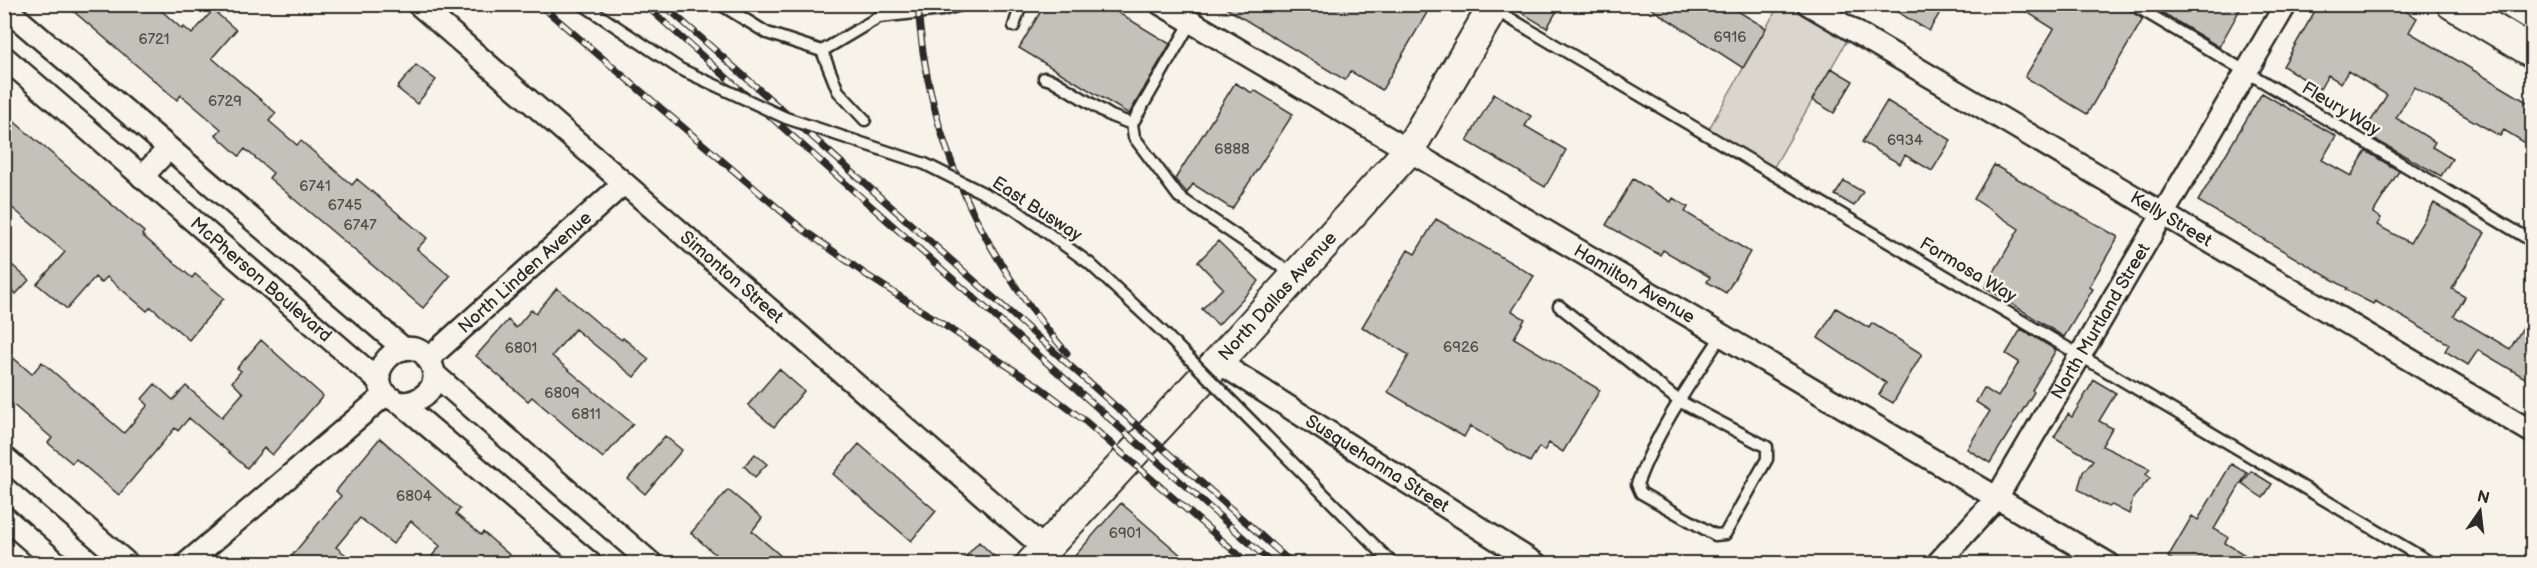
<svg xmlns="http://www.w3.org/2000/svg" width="2537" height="568" font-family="'Balsamiq Sans',sans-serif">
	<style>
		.green { fill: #dad6cc; stroke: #82807c; stroke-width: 1.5 }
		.building { fill: #c4c1b9; stroke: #2b2b2b; stroke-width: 1.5 }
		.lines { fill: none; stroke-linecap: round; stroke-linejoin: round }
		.service-casing { stroke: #2b2b2b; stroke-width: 15 }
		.minor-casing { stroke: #2b2b2b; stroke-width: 26 }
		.secondary-casing { stroke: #2b2b2b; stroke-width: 34 }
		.service { stroke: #f7f3e8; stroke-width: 10 }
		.minor { stroke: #f7f3e8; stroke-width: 21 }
		.secondary { stroke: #f7f3e8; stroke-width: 30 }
		.rail-casing { stroke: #2b2b2b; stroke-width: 7 }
		.rail { stroke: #f7f3e8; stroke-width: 4.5; stroke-dasharray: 14; stroke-linecap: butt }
		.service-bridge-casing { stroke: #2b2b2b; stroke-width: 15; stroke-linecap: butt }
		.service-bridge { stroke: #f7f3e8; stroke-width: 10 }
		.labels { text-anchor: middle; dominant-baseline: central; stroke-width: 5; stroke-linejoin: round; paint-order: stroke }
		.number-label { font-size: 15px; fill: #51504e }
		.street-label { font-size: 18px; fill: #2b2b2b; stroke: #f7f3e8 }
	</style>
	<rect width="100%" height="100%" fill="#f7f3e8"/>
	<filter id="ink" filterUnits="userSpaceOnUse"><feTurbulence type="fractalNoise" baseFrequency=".0167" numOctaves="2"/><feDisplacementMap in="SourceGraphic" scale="12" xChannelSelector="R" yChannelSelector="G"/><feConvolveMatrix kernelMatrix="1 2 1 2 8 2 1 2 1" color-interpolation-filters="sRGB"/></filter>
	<g filter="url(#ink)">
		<path class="green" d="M1779 5H1797L1850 35 1771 172 1706 134Z"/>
		<path class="building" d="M65 4H154L182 29 184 27 192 34 213 10 236 30 212 58 276 113 269 121 297 145 301 141 352 185 357 179 427 238 417 249 450 276 423 308 269 178 273 173 245 149 239 156 216 135 221 129 181 95 177 100Z
			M1045 4H1104L1170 44 1129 114 1019 48Z
			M1219 4H1432L1382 90 1350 71 1345 80Z
			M1512 4H1561L1547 28 1512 7Z
			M1644 4H1726L1766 28 1743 68Z
			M1884 4H1945L1929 31Z
			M2014 4H2125L2128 10 2143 19 2087 114 2025 77 2054 29Z
			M2148 4H2243L2219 47Z
			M2319 4H2394L2417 18 2409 32 2532 105V147L2504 130 2500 136 2414 87 2396 118 2435 142 2432 147 2452 159 2441 176 2374 139 2376 135 2366 129 2387 95 2348 71 2341 83 2328 75 2320 89 2283 66Z
			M416 65 436 80 417 104 397 88Z
			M1831 68 1853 81 1834 113 1812 100Z
			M1235 83 1252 93 1254 90 1293 114 1232 209 1193 184 1187 193 1175 179Z
			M2262 93 2336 136 2322 160 2351 176 2366 151 2399 171 2373 213 2381 218 2377 225 2410 243 2434 203 2485 233 2452 289 2465 297 2454 316 2510 349 2532 312V366L2525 378 2478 350 2468 365 2445 351 2449 344 2375 301 2373 304 2346 290 2347 288 2198 201Z
			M1494 94 1531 116 1525 126 1566 150 1545 187 1467 141Z
			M1887 101 1951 140 1932 171 1905 155 1900 164 1862 142Z
			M4 113 144 232 142 235 192 278 195 274 224 298 189 340 151 307 147 311 107 277 101 283 95 277 67 309 37 284 65 252 4 201Z
			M1994 165 2118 237 2089 287 2093 289 2064 337 1985 287 2019 229 1974 199Z
			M1633 179 1671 202 1673 198 1688 207 1685 212 1750 252 1726 293 1707 282 1710 277 1663 250 1660 255 1606 225Z
			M1844 181 1863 192 1854 206 1835 195Z
			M1436 219 1534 276 1512 311 1525 319 1514 338 1600 390 1563 452 1549 443 1544 451 1539 447 1530 462 1470 426 1464 437 1388 392 1409 355 1362 327 1408 250 1415 254Z
			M1218 241 1259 281 1218 325 1202 309 1223 288 1198 262Z
			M12 265 29 280 16 294 4 284V275Z
			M557 288 599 324 622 340 623 338 649 359 634 377 575 329 552 356 633 424 603 458 532 397 528 401 476 356 508 320 516 328 531 310 536 313Z
			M1836 308 1869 328 1872 323 1922 354 1893 403 1879 395 1886 383 1818 338Z
			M2021 329 2056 350 2032 390 2034 392 1990 463 1967 449 1990 411 1976 402 1984 388 1998 397 2019 362 2006 354Z
			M261 340 323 396 272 455 264 448 247 468 189 418 178 431 175 428 119 495 76 459 72 463 48 443 52 438 4 397V350L32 374 42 362 124 433 148 405 142 399 155 384 173 400 186 386 222 417 243 393 232 382 241 371 237 368Z
			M779 369 804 391 774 427 748 405Z
			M2094 380 2116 393 2099 421 2112 428 2102 446 2150 469 2146 474 2150 478 2133 498 2129 514 2112 505 2109 507 2100 503 2078 489 2083 472 2093 460 2054 437 2068 414 2072 417Z
			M665 436 682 450 645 494 628 479Z
			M380 438 460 509 456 514 481 535 483 532 520 564H441L432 556 440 546 411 521 393 544 360 518 336 547 346 555 339 564H285L341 496 336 491Z
			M859 444 936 511 911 541 833 474Z
			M755 454 767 464 755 477 744 466Z
			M2231 464 2247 473 2214 529 2228 537 2225 543 2260 564H2178L2168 557 2192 516 2198 520Z
			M2251 471 2272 484 2263 498 2242 484Z
			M728 490 762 518 752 531 790 564H726L691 533Z
			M1121 503 1191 564H1068Z
			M979 542 1002 564H959Z"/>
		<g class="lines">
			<defs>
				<path id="service" d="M720 4 767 33 822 51 838 91 865 120
					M2132 4 2532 241
					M1494 9 2433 564
					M1191 22 1132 124 1134 137 1179 197 1294 275
					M1014 26 1021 4
					M822 51 879 17 942 10 965 4
					M1044 78 1054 81 1111 116 1132 124
					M1559 306 1679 401 1767 447V459L1725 534 1715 535 1641 493 1637 484C1657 431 1691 382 1722 335"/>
				<g id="minor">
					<path id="s1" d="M418 4 1045 549"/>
					<path id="s2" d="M1161 4 2109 564"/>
					<path id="s3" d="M1808 4 2532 432"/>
					<path d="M4 7 404 349"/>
					<path id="s4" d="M4 57 380 382"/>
					<path d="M142 177 168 149"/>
					<path id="s5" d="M428 359 623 184"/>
					<path id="s6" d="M1218 362 1536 564"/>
					<path d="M434 374 652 564"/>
					<path d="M401 403C422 403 442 386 431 364 410 319 345 382 401 403L591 564"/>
					<path d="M4 457 128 564"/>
					<path d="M4 517 58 564"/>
					<path d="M186 564 386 394"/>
					<path id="s7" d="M1937 564 1996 499 2286 4"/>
				</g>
				<g id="secondary">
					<path d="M2452 4 2532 52"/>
					<path id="s8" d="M1031 564 1237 341 1409 150 1495 4"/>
				</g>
			</defs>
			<use href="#service" class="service-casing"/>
			<use href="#minor" class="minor-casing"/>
			<use href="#secondary" class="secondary-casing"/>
			<use href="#service" class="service"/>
			<use href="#minor" class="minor"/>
			<use href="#secondary" class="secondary"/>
			<defs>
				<path id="rail" d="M539 4 801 228 868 276 1037 385 1085 421 1249 564
					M644 4 1273 564
					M663 4 1293 564
					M918 4C926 136 981 255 1067 353"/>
			</defs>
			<use href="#rail" class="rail-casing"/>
			<use href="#rail" class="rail"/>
			<defs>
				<path id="service-bridge" d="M582 4 680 69 786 118 925 164 1013 208 1089 263 1163 332 1393 564"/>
			</defs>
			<use href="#service-bridge" class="service-bridge-casing"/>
			<use href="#service-bridge" class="service-bridge"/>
		</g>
	</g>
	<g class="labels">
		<g class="number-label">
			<text x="1730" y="37">6916</text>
			<text x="154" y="39">6721</text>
			<text x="225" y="101">6729</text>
			<text x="1905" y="140">6934</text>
			<text x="1232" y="149">6888</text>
			<text x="315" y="186">6741</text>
			<text x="345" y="205">6745</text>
			<text x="360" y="225">6747</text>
			<text x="1461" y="347">6926</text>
			<text x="521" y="348">6801</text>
			<text x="562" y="393">6809</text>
			<text x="586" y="414">6811</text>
			<text x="414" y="496">6804</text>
			<text x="1125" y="533">6901</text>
		</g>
		<g class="street-label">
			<text transform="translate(2341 109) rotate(31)">Fleury Way</text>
			<text transform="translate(1037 209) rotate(33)">East Busway</text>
			<text stroke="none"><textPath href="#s3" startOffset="422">Kelly Street</textPath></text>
			<text transform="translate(1968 270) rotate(31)">Formosa Way</text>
			<text stroke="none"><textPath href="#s5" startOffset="130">North Linden Avenue</textPath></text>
			<text stroke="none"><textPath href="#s1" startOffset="416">Simonton Street</textPath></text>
			<text stroke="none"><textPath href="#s4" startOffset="340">McPherson Boulevard</textPath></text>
			<text stroke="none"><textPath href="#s2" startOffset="550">Hamilton Avenue</textPath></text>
			<text stroke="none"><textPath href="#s8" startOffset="364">North Dallas Avenue</textPath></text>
			<text stroke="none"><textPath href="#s7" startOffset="294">North Murtland Street</textPath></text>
			<text stroke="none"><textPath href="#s6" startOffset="189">Susquehanna Street</textPath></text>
		</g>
	</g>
	<rect width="2537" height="568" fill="none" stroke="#f7f3e8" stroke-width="24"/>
	<rect x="12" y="12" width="2513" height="544" fill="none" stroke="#2b2b2b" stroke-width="2" filter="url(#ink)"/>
	<g transform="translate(2480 511) rotate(14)" stroke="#f7f3e8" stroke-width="4.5" paint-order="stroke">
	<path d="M0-4.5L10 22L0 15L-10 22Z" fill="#2b2b2b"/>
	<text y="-9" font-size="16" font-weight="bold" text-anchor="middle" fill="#2b2b2b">N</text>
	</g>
</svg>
